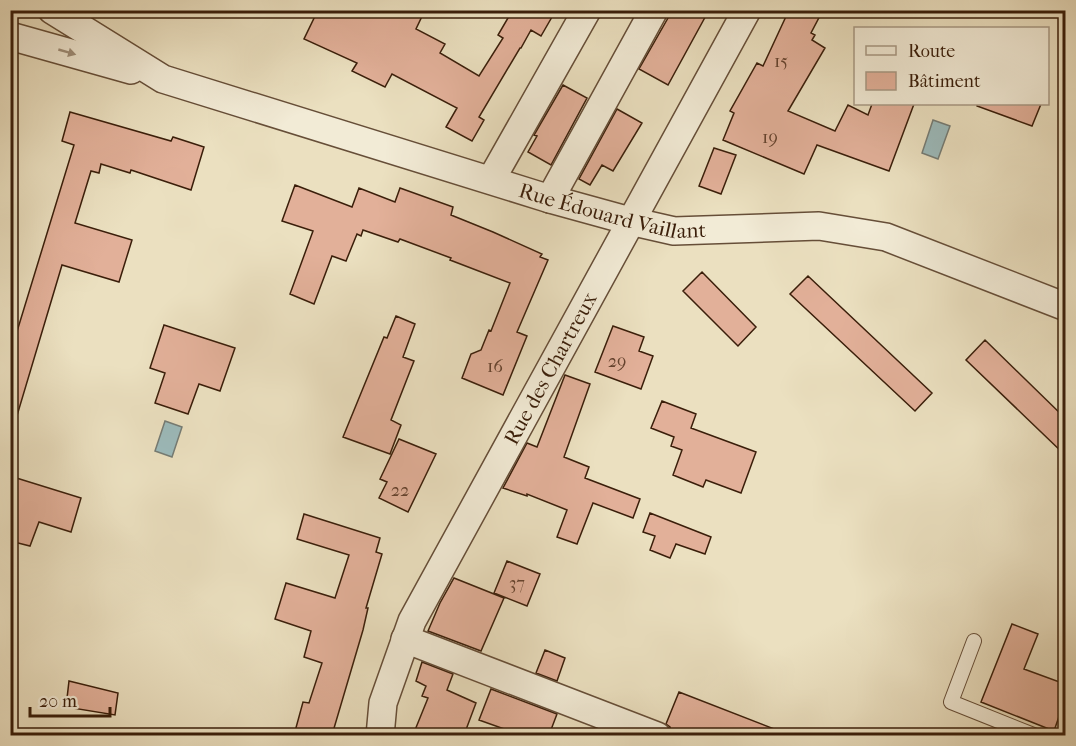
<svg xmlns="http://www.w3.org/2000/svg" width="1076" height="746" font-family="'IM FELL French Canon',serif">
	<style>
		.water { fill: #9cbbbc; stroke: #757c75; stroke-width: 1.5 }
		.building { fill: #e2b099; stroke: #3a1e0a; stroke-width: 1.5 }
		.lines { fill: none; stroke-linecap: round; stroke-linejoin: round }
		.lane-casing { stroke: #664e38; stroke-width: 16 }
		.street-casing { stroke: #664e38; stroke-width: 30 }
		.lane { stroke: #f2ebd6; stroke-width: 14 }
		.street { stroke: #f2ebd6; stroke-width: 27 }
		.oneway { fill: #9f8f7a }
		.labels { text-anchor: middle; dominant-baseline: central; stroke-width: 4.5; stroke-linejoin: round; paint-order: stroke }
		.number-label { font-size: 18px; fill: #64422e }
		.street-label { font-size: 21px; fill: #3a1e0a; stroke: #f2ebd6 }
	</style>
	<rect width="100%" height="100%" fill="#ebe0c0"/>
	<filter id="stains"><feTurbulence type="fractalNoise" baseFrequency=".00333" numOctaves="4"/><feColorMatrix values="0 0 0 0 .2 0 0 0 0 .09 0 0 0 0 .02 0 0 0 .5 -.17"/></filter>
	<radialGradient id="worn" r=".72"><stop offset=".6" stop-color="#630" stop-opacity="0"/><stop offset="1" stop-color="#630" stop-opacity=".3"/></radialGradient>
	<path class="water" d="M933 120 950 126 938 159 922 153Z
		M165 421 182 427 172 457 155 451Z"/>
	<path class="building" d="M318 10H425L416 29 445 44 440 53 479 76 503 38 498 35 508 18 494 10H556L541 36 531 30 521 48H520L479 117 484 120 472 141 446 127 457 108 392 74 385 87 352 71 357 63 304 39Z
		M670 10H709L668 85 639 69 668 18Z
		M789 10H823L811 33 815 35 812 40 825 48 788 111 835 131 848 105 868 115 872 104H914L889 171 817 145 804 174 723 140 734 113 730 111 757 63 763 66Z
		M563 85 587 98 551 165 528 152 537 136 534 135Z
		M977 104H1041L1032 126 977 106Z
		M617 109 642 123 613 171 602 165 590 185 579 179Z
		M70 112 171 141 173 137 204 147 191 190 131 170 130 173 101 164 99 173 91 171 75 223 132 240 119 282 62 265 16 419 10 418V336L15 338 74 145 62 141Z
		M714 148 736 155 721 194 699 186Z
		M295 185 352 207 359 188 395 202 400 188 453 207 451 215 493 232 542 254 540 257 548 260 517 332 527 336 503 395 462 378 471 354 481 350 489 330 491 331 510 283 450 260 451 258 400 239 398 242 363 230 361 236 357 234 346 261 332 256 314 304 290 294 313 231 282 221Z
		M702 272 756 327 738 346 683 291Z
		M808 276 932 393 915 411 790 294Z
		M396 316 415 324 403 357 414 361 391 420 401 425 390 454 343 437 384 337 387 338Z
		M164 325 235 348 220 391 199 384 188 414 155 403 165 373 150 368Z
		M613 326 644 337 639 351 653 356 641 389 595 372Z
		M985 340 1065 418V455L966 360Z
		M565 375 590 384 564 457 589 467 585 478 640 499 633 518 593 503 577 544 557 537 567 510 527 494V496L503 488 527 443 537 447Z
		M662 401 696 414 691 428 756 452 741 493 706 480 703 487 673 475 682 450 671 446 674 437 651 428Z
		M399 439 436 454 408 512 379 498 387 482 380 479Z
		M10 476 81 498 71 532 39 522 30 546 10 541Z
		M650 513 711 537 705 554 676 544 670 558 650 550 655 536 643 532Z
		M304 514 380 538 376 552 382 554 366 608H368L363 630 332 735H294L303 702 309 703 322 663 304 657 311 631 275 619 286 583 335 598 349 555 297 539Z
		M507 561 540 574 527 606 494 593Z
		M454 578 504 598 481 651 428 631 440 603Z
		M1012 624 1038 634 1024 669 1065 684V699L1054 731 981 702Z
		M545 650 565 658 557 681 536 673Z
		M422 662 453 674 447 690 476 703 464 735H413L428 698 422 696 426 686 416 681Z
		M69 681 118 693 115 715 66 707Z
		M491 689 557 714 549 735H509L510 731 479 720Z
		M679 692 787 734V735H672L670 727 666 724Z"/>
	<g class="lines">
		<defs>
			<path id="lane" d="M974 641 951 702 1036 736"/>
			<g id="street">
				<path id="s1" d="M52 10 163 79 550 199 630 221 674 231 819 226 886 237 1066 307"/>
				<path d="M10 36 131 70"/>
				<path d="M491 180 587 10"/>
				<path d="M550 199 654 10"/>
				<path d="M405 639 657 736"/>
				<path id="s2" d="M380 736 383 703 412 621 747 10"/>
			</g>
		</defs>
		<use href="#lane" class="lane-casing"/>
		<use href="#street" class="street-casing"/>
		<use href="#lane" class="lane"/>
		<use href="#street" class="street"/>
	</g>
	<defs><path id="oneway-solid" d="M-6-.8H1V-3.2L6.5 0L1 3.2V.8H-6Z" transform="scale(1.5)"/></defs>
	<use class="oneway" href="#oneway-solid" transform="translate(67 52) rotate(16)"/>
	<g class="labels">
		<g class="number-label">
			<text x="781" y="61">15</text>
			<text x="770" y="137">19</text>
			<text x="617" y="361">29</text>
			<text x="495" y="366">16</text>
			<text x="400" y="490">22</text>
			<text x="517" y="583">37</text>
		</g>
		<g class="street-label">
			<text stroke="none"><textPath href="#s1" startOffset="600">Rue Édouard Vaillant</textPath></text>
			<text stroke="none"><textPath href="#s2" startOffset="408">Rue des Chartreux</textPath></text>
		</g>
	</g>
	<rect width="1076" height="746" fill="none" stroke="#ebe0c0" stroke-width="36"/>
	<rect x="12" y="12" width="1052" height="722" fill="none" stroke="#3a1e0a" stroke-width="3"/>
	<rect x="18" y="18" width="1040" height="710" fill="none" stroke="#3a1e0a" stroke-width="1.5"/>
	<rect x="854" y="27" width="195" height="78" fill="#f2ebd6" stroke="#a89984" stroke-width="1.5"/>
	<rect x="866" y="46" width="30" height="9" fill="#f2ebd6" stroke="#a89984" stroke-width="1.5"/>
	<text x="908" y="57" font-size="18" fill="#3a1e0a">Route</text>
	<rect x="866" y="72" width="30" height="18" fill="#e2b099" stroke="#a89984" stroke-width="1.5"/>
	<text x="908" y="87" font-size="18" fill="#3a1e0a">Bâtiment</text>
	<path d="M30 707v9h80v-9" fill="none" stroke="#3a1e0a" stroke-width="3"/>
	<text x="39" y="707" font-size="18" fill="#3a1e0a" stroke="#f2ebd6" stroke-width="4.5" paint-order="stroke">20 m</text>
	<rect width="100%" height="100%" filter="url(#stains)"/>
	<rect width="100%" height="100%" fill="url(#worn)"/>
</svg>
